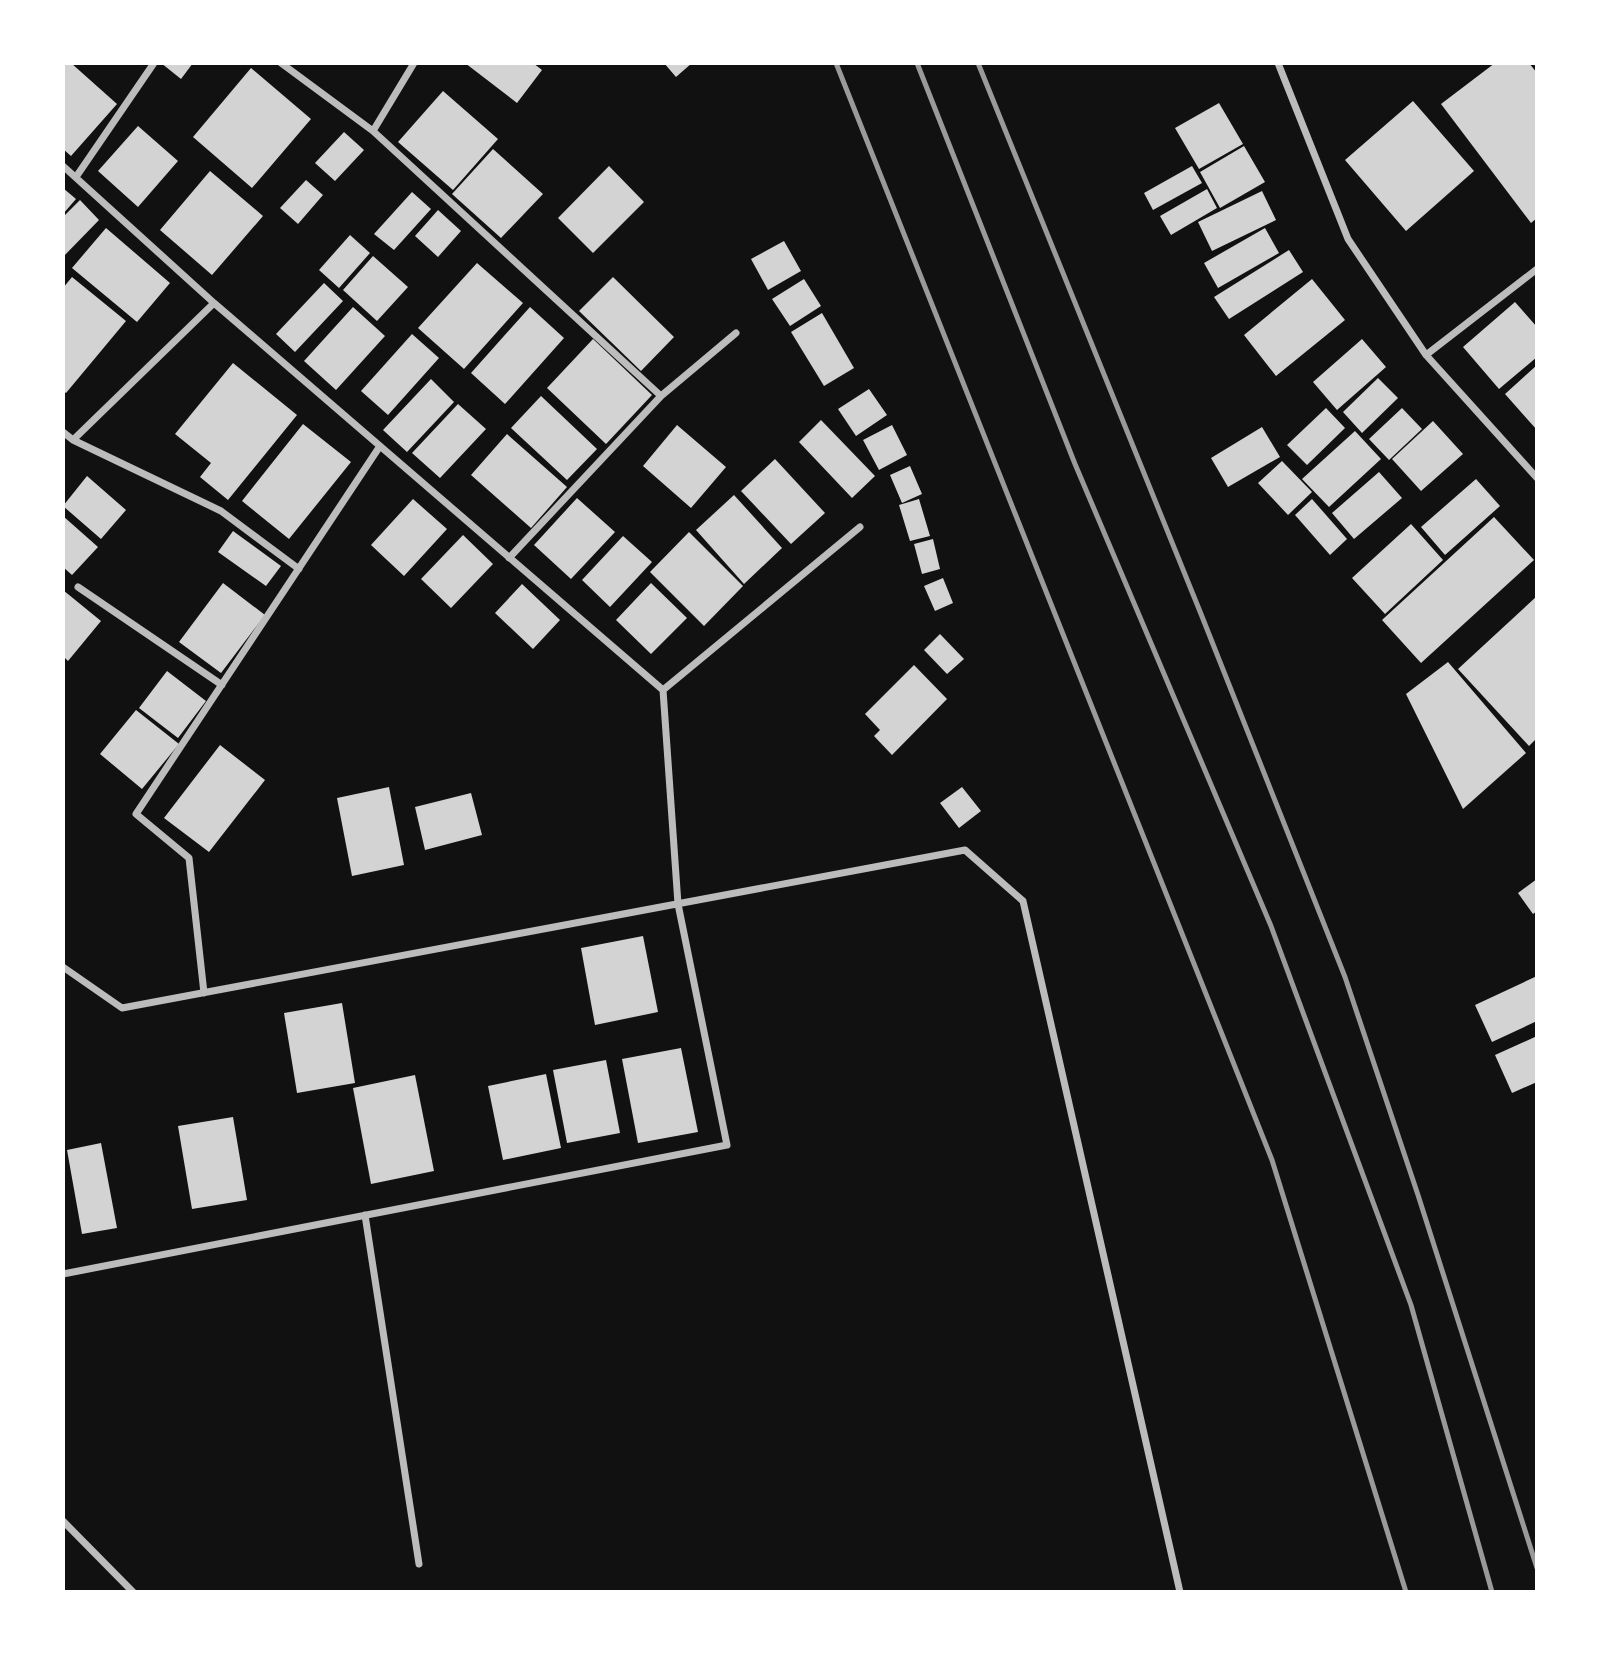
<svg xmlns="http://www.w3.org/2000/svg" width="1600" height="1655" font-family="Raleway,sans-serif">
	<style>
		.building { fill: #d3d3d3 }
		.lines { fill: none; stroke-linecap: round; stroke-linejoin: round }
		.minor { stroke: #bcbcbc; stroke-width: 7 }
		.rail { stroke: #9a9a9a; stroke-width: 5 }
	</style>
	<rect width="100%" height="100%" fill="#111"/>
	<path class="building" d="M63 63H71L117 104 71 156 63 149Z
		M161 63H193L181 79Z
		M465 63H533L542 70 517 103Z
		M664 63H692L676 77Z
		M1495 63H1529L1537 73V218L1531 223 1441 104Z
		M251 68 311 119 252 188 193 137Z
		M443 91 498 139 453 190 398 142Z
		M1413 101 1474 171 1406 231 1345 160Z
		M1219 103 1243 144 1199 169 1175 128Z
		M138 126 178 161 138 207 98 171Z
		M344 132 364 150 335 181 315 163Z
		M1244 146 1265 182 1220 208 1200 172Z
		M493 149 543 194 501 238 452 194Z
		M609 166 644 202 593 253 558 218Z
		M1192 166 1202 183 1153 210 1144 193Z
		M210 171 263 216 212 275 160 230Z
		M306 180 323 195 298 224 280 208Z
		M63 188 76 199 63 214Z
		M1207 189 1217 208 1171 235 1160 216Z
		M1262 191 1276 220 1212 251 1198 222Z
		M412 192 431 209 394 250 374 234Z
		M80 200 99 220 63 257V217Z
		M438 210 461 231 438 257 415 236Z
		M106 228 170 283 137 322 72 268Z
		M1265 228 1279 253 1218 288 1204 263Z
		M350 235 370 253 339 288 319 270Z
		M784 241 801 271 768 290 751 259Z
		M1289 250 1303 272 1229 319 1214 297Z
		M373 256 408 287 377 321 343 290Z
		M477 263 523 303 464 369 418 328Z
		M72 277 126 321 66 393 63 391V288Z
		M613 277 674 337 641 371 579 311Z
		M804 279 821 306 790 326 772 299Z
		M1312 279 1345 320 1276 376 1244 335Z
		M324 283 343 301 295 352 276 334Z
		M1515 302 1537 327V357L1499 389 1463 347Z
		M353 307 385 336 336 390 304 361Z
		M530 307 564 338 505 404 471 373Z
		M822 313 854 368 824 386 791 332Z
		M412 334 439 358 388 415 361 391Z
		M593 339 652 395 606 444 547 388Z
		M1362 339 1386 367 1337 410 1313 382Z
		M233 363 297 415 228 500 200 477 211 463 175 434Z
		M1537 365V430L1505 394Z
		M1378 378 1398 398 1362 433 1343 412Z
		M431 379 454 402 407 452 383 430Z
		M869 389 887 415 856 436 838 409Z
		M541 396 597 449 567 480 511 428Z
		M458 404 486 429 440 478 412 453Z
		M1326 408 1345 428 1307 465 1287 445Z
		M1402 408 1422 429 1389 460 1369 439Z
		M821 420 875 476 852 498 799 442Z
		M1433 421 1463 454 1421 491 1392 459Z
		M303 424 351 462 289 539 242 501Z
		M677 425 726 467 691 508 643 466Z
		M892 425 907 455 879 470 863 440Z
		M1262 427 1280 457 1228 487 1211 458Z
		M1355 431 1381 459 1329 507 1302 479Z
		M507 434 567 487 531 528 471 475Z
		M775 459 825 513 791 544 741 491Z
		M1282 461 1312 492 1288 515 1258 483Z
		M910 466 922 494 902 503 890 475Z
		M1379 472 1402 498 1354 539 1332 513Z
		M87 476 126 510 101 539 63 506Z
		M1476 479 1500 506 1445 555 1421 527Z
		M734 495 782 548 744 584 696 530Z
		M577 498 615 532 571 579 534 545Z
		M413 499 447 529 404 576 371 545Z
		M919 499 930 536 910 541 899 505Z
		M1312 499 1347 539 1330 555 1295 515Z
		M63 516 98 547 72 575 63 567Z
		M1494 517 1534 560 1421 663 1382 620Z
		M1411 524 1443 560 1385 614 1352 578Z
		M233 531 281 566 266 586 218 552Z
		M689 532 743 586 704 626 650 572Z
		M463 535 493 564 451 608 421 579Z
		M623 536 652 562 610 607 582 580Z
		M933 539 940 569 922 574 914 544Z
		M943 578 953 603 935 611 924 586Z
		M223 583 265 615 221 673 179 642Z
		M651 583 687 618 651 654 616 620Z
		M522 584 560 620 533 649 495 613Z
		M63 590 101 621 68 661 63 656Z
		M1537 596V738L1529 746 1458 669Z
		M940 634 964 659 947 674 924 650Z
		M1448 662 1526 753 1463 809 1406 694Z
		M914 665 947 699 892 755 874 736 880 730 865 714Z
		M167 671 206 701 178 738 139 708Z
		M136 710 179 744 142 789 100 754Z
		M220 745 265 780 209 852 164 818Z
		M389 787 404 865 352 876 337 798Z
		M962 787 981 811 959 828 940 803Z
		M471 793 482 835 425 850 415 807Z
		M1537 879V911L1533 914 1518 893Z
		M643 936 658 1012 595 1025 581 948Z
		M1537 976V1021L1492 1042 1475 1005Z
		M342 1003 355 1083 297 1093 284 1013Z
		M1537 1036V1082L1512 1093 1495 1055Z
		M681 1048 698 1132 638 1143 622 1059Z
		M606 1060 620 1133 567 1143 553 1070Z
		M546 1074 561 1148 503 1160 488 1086Z
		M415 1075 434 1171 371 1184 353 1088Z
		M233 1117 247 1200 192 1209 178 1126Z
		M101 1143 117 1228 82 1234 67 1150Z"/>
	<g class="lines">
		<path class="minor" d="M281 63 373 131 661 396
			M1278 63 1348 239 1426 355 1537 478
			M373 131 414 63
			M63 166 214 303
			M76 177 154 63
			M1426 355 1537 269
			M63 432 73 440 214 303 663 690 678 904 727 1145 63 1274
			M73 440 221 511 299 569
			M509 558 661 396 736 333
			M78 587 222 685
			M663 690 860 527
			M63 967 122 1008 965 850 1023 901 1180 1592
			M204 993 189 858 136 814 380 446
			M365 1215 419 1564
			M63 1521 133 1592"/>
		<path class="rail" d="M836 63 1272 1160 1406 1592
			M917 63 1075 464 1271 926 1411 1305 1492 1592
			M978 63 1201 614 1345 977 1418 1195 1537 1568"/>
	</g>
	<rect width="1600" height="1655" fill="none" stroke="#ffffff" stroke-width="130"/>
</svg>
